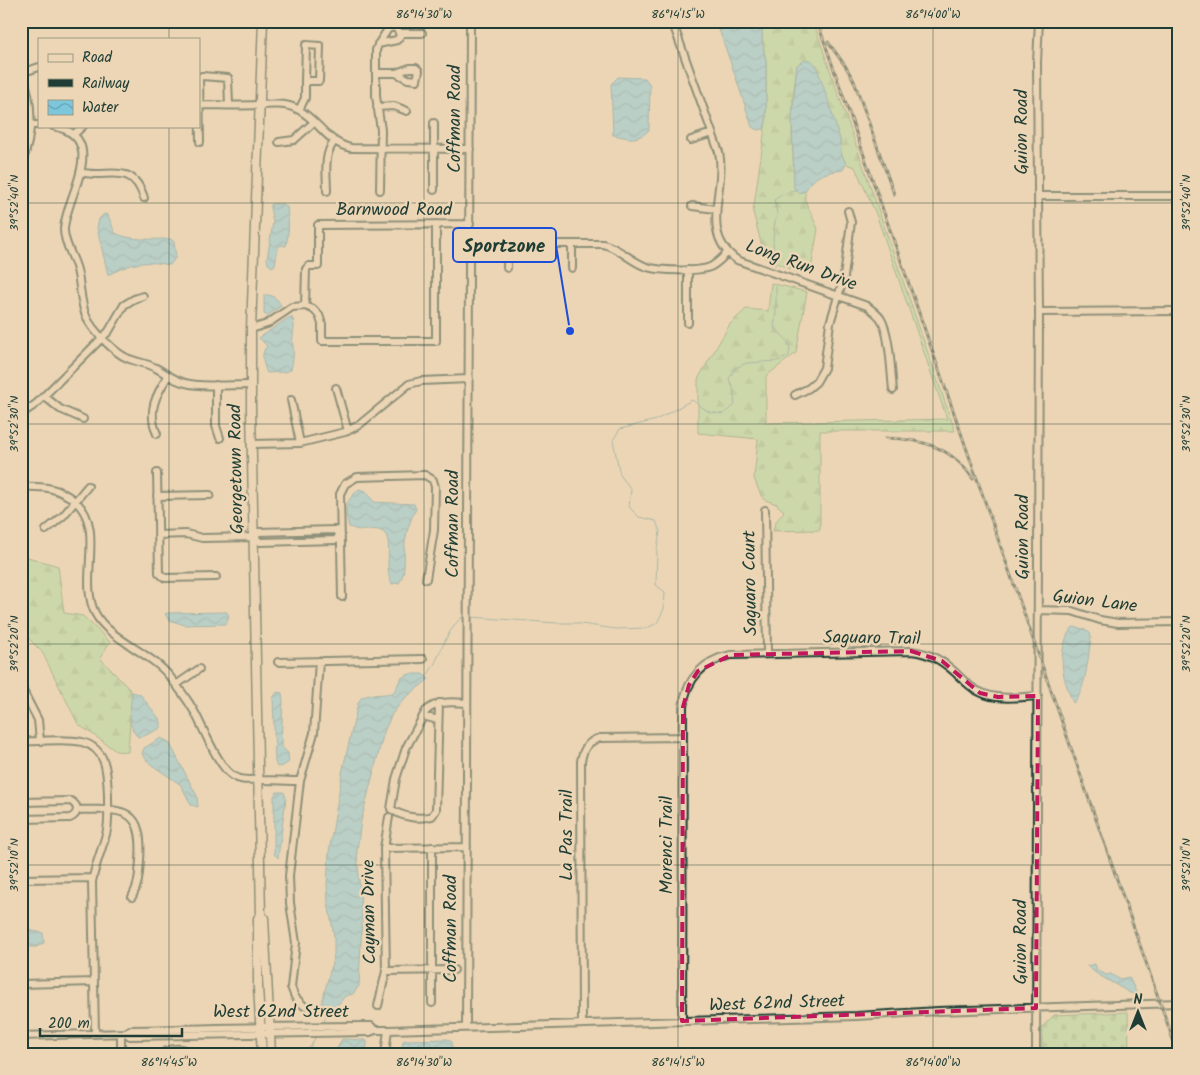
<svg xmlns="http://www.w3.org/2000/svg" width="1200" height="1075" font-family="Kalam,sans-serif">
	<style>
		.forest { fill: url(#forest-firs); stroke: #638c68 }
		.cemetery { fill: url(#cemetery-stones); stroke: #638c68 }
		.water { fill: url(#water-waves); stroke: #579099 }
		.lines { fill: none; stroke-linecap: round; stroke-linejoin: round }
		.stream { stroke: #579099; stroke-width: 1 }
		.minor-casing { stroke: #1f3d34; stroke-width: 10 }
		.major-casing { stroke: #1f3d34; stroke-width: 11 }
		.minor { stroke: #ecd6b5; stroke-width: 6 }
		.major { stroke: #ecd6b5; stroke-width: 8 }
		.rail-casing { stroke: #1f3d34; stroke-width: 3 }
		.rail { stroke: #ecd6b5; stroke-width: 1; stroke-dasharray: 4; stroke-linecap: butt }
		.marked { fill: none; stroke: #c2185b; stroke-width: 4; stroke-dasharray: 10 6; stroke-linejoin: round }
		.ticks { fill: none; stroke: #1f3d34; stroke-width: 1; stroke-opacity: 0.45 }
		.labels { text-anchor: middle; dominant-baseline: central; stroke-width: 5; stroke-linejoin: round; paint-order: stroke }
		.street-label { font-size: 18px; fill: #1f3d34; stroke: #ecd6b5 }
		.leader { fill: none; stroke: #1d4ed8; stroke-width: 2 }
		.callout-dot { fill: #1d4ed8; stroke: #ecd6b5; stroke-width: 2 }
		.callout { fill: #ecd6b5; stroke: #1d4ed8; stroke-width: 2 }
		.callout-label { font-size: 19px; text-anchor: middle; font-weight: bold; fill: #1f3d34 }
		.neatline { fill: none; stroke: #1f3d34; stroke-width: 2 }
		.ticks-label { font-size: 12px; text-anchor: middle; fill: #1f3d34 }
	</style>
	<defs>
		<pattern id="forest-firs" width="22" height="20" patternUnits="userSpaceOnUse" patternTransform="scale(1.25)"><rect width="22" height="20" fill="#a7db9d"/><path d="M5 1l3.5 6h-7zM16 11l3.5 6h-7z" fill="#8fbd88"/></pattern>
		<pattern id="cemetery-stones" width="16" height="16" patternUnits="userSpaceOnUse" patternTransform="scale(1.25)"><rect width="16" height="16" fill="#a7db9d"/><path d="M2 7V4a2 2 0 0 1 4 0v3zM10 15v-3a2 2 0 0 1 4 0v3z" fill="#8fbd88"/></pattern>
		<pattern id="water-waves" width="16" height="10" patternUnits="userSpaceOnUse" patternTransform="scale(1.25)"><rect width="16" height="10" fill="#7cc7dc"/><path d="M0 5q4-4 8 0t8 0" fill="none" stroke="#65a3b3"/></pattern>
	</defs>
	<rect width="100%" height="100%" fill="#ecd6b5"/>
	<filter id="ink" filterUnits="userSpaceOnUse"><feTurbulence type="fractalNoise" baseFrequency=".02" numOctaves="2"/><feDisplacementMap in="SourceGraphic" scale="10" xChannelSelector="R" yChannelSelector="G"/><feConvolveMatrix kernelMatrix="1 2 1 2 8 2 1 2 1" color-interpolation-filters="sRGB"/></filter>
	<g filter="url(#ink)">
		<path class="forest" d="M763 21H813L955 431H820V530L773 531 775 523 784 511 776 504 763 499 759 491 754 478 758 439 698 433V379L730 324 746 309 768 311 771 283 807 292 796 353 766 376V423L947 419 876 214 855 167 846 164 841 153 840 140 835 124 797 65 793 96 792 134 794 178 798 193 805 191V200L818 229 811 269 797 272 765 258 753 212 766 121V62L762 40Z
			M21 555 58 566 64 613 83 616 110 642 100 658 132 692 128 752 116 751 78 724 42 652 29 639 21 622Z"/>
		<path class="cemetery" d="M1128 1012 1129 1049 1042 1052V1027L1054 1015Z"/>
		<path class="water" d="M716 21H763L762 40 766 62V121L764 129 757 130 752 127 738 84Z
			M804 60H811L816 65 828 100 840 140 841 153 846 164 843 170C824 173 816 174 805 191L798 193 794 188 792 118 797 65Z
			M618 77 645 78 650 85 649 130C636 142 629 138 613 135L611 84Z
			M271 204H283L287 207C289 221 289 233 286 246L281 245 278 248 275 265 272 267 268 264 267 259 273 222 270 208Z
			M104 214 108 215 115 233C131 241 153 239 171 239L174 242 176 257 170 265C144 260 131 263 108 275L97 228 99 219Z
			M264 295C273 294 278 299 281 306L267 316 264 314Z
			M292 317C297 327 291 336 293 346 294 354 293 361 291 370L285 372 267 373C263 364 260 353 267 346L259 338 288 318Z
			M359 489 366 491 374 502 414 504 416 509C410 520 407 530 405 543 403 556 407 573 399 583L392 584C382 568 396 537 381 531 376 528 368 531 361 530 357 530 353 528 349 527 344 509 345 501 359 489Z
			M227 612 229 616 226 624 185 625 169 620 165 614 167 613Z
			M1073 627 1084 629 1090 633 1091 638C1089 652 1085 696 1073 703 1065 683 1059 666 1064 645 1066 638 1068 632 1073 627Z
			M409 674H423L429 679 404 699 392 714 384 732 361 821 357 851 362 921 359 986 353 994 345 996 333 1011 326 1015 320 1010 334 955V936L328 903 327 884 329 852 342 773 358 703 362 697C373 693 383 696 394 692L401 678Z
			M132 692 140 694 161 721V728L144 736 138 737C126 726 131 707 132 692Z
			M277 692 282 693 283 700 281 746 288 753 289 762 283 766 277 767 275 762 273 698Z
			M161 738 169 742 197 796 198 807 191 805 181 785 149 763 142 754 144 748Z
			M277 792H284L286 798 278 858 274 854V796Z
			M28 930 43 933 44 943 36 947H21V931Z
			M1095 964 1097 970 1106 975 1111 974 1119 979 1129 977 1136 992 1135 994 1130 993 1097 974 1087 966Z
			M342 1039 365 1040 367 1041V1047L355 1051 352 1054H334Z
			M448 1039 452 1042V1054C442 1054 434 1049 424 1049 416 1049 407 1052 402 1046L403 1041 406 1040Z"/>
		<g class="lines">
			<path class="stream" d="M775 266 773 242 774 227 777 213 774 200 783 194 797 189
				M471 617 556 623H574L616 629 647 628 657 623 664 609 665 592 656 585 657 549 660 532 656 521 639 517 629 507 631 489 620 475 613 440 620 429 656 420 692 400 709 412 723 414 735 405 733 388 729 379 735 368 747 363 777 361 788 357C794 343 784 337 774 328L776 312V286
				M426 677C441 659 443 634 461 618L465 617
				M323 1024 327 1014
				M301 1054 311 1046 316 1036"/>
			<defs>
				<path id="minor" d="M672 21 719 152C727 190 698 233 737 260L867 306C872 310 878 314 881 319 890 334 891 373 893 390
					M400 33H422
					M378 44 397 40 400 36 398 30 394 27 388 29 379 43C378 45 377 48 376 50V96L381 130 380 190
					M306 45 320 46 319 81H305Z
					M21 70C33 101 34 133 21 165
					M21 73 39 67
					M376 73H396L410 68H416L419 71 417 80 408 79 396 73
					M199 105C219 105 238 106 257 105 272 105 285 102 299 110 319 121 327 143 351 148L470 149
					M377 107 394 106 407 111
					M299 110 305 98V81
					M31 125H39
					M53 126C112 137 64 199 64 230 64 244 74 257 77 270 81 285 80 304 87 318 92 330 115 353 127 358 136 362 146 363 156 368 167 374 176 382 190 384 209 387 231 385 251 385
					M73 135 83 126
					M691 140 712 133
					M200 142 199 77 202 76 228 78 229 105
					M279 142 294 140 314 122
					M80 172C106 180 132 159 144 198
					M434 190V123
					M327 191C327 175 323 155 334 142
					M1038 196H1179
					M692 206 716 209
					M470 244H603C620 248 631 262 647 267 660 271 698 272 710 267 717 264 722 258 728 252
					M507 268V244
					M572 268V244
					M305 306 306 269 309 266H318V225L470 224
					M1039 312 1179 311
					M688 323V270
					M251 329 267 324 292 307 305 306 313 309 319 315 322 324V341H436V224
					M216 385V426L220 438
					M336 388 348 431
					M795 395 809 388 816 382 824 368 830 323 844 277 851 222 848 211
					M44 396 60 409 83 419
					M291 400 300 443
					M21 414 36 404 109 331 124 305 134 299 143 296
					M157 434C147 411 156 395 168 376
					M251 444 300 443 345 432 359 425 409 384 421 381 469 379
					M157 473 159 573 165 578 216 577
					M21 487C42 486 58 487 75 501 106 527 78 579 95 613 109 640 151 652 170 677 179 688 187 699 194 711 203 727 218 767 233 776 243 782 251 779 262 780 275 780 287 781 300 781
					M157 496 210 495
					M765 510 767 654
					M46 530 63 516 88 486
					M158 535 186 534 202 538 255 537 260 542 336 540 339 535H341
					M255 537 258 532 335 530 339 535
					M342 597 340 494 345 484 357 477 425 475 433 480 435 487 434 530 426 579
					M1038 610 1072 611 1100 620 1118 623 1179 622
					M278 662 423 659
					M176 685 199 669
					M21 687 38 720 40 741
					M439 703 436 810 432 816C419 820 402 817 391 809L396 779 406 748 426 711C438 700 452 702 467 703
					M423 716 438 720
					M21 742C39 741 66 738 82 742 108 749 107 774 108 796 108 807 109 819 107 830 103 848 95 864 92 882L95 1034
					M21 802 71 801C79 806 79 814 70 818L21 819
					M78 810C122 809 144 806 140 860 139 873 139 885 132 897
					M384 848 467 847
					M21 879 93 878
					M386 971 454 970
					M21 984 94 982
					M432 1003V847
					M304 1006 295 997 291 987 296 943 290 903 289 876 300 781 314 733 319 661
					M378 1006 386 971 384 848 389 817
					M682 1021 683 707C686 679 704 660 731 655L911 651C932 653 946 663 961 678 967 683 972 689 980 692 997 701 1019 697 1038 696
					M582 1023 581 761C583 749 588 741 600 738L683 737
					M466 1027 470 21
					M126 1033 130 1030C210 1028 290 1026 371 1026L375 1030
					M21 1036 126 1033 130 1036 370 1032 375 1030H388L857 1016 938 1011 1179 1003
					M121 1054V1034
					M161 1054C174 1045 185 1049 199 1054
					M385 1054 388 1030
					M1036 1054 1039 312 1037 62 1039 21"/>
				<path id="major" d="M263 21 251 329V407L261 916 264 918 271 1054
					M261 916 258 918V987L262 1054"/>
			</defs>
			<use href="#minor" class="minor-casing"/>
			<use href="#major" class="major-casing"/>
			<use href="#minor" class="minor"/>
			<use href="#major" class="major"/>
			<defs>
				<path id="rail" d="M817 21 1178 1054
					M828 42 846 67 854 81 894 194
					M886 438C922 439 952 447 973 479"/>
			</defs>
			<use href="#rail" class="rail-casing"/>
			<use href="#rail" class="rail"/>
		</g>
	</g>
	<path d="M0 0H1200V1075H0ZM911 651 942 661 980 693 998 697 1038 696 1036 1008 682 1021 683 707 689 685 698 671 731 655Z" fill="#ecd6b5" fill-opacity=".55" fill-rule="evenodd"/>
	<path class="marked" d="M911 651 942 661 980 693 998 697 1038 696 1036 1008 682 1021 683 707 689 685 698 671 731 655Z"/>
	<path class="ticks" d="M169 21V39M424 21V1054M678 21V1054M933 21V1054M169 126V1054M21 203H1179M21 424H1179M21 644H1179M21 865H1179"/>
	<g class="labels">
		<g class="street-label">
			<text transform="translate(455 119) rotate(-90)">Coffman Road</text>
			<text transform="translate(1022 132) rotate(-90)">Guion Road</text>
			<text x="394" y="210">Barnwood Road</text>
			<text transform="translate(801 266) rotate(20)">Long Run Drive</text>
			<text transform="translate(237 469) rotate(-91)">Georgetown Road</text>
			<text transform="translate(453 524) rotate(-90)">Coffman Road</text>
			<text transform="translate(1023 537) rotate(-90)">Guion Road</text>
			<text transform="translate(751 583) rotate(-91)">Saguaro Court</text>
			<text transform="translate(1095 602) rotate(7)">Guion Lane</text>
			<text transform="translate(872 639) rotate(1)">Saguaro Trail</text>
			<text transform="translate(567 835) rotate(-90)">La Pas Trail</text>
			<text transform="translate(667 845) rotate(-90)">Morenci Trail</text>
			<text transform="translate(370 912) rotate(-91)">Cayman Drive</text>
			<text transform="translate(451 929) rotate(-90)">Coffman Road</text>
			<text transform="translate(1021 942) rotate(-90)">Guion Road</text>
			<text transform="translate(777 1004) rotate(-2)">West 62nd Street</text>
			<text x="281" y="1012">West 62nd Street</text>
		</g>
	</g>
	<path class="leader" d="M570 331L556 245"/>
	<circle class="callout-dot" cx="570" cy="331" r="5"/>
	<rect class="callout" x="453" y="228" width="103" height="34" rx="5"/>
	<g class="callout-label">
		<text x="504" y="252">Sportzone</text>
	</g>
	<rect width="1200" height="1075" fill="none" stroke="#ecd6b5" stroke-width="55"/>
	<rect x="38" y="38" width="162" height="90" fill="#ecd6b5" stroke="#9a9981"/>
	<rect x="48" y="54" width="25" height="8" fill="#ecd6b5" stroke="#9a9981"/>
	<text x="82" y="62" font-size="15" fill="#1f3d34">Road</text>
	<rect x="48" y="79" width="25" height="8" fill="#1f3d34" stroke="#9a9981"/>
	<text x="82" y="88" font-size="15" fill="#1f3d34">Railway</text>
	<rect x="48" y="100" width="25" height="15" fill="url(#water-waves)" stroke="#9a9981"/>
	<text x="82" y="112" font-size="15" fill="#1f3d34">Water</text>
	<g transform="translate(1138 1012)" stroke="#ecd6b5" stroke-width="4" paint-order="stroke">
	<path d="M0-4L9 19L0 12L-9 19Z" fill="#1f3d34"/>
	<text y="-8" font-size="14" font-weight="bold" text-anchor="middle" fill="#1f3d34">N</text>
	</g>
	<path d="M40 1028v8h142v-8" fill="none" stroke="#1f3d34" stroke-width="2.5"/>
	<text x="48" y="1028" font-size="15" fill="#1f3d34" stroke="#ecd6b5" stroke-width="4" paint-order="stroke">200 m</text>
	<rect x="28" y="28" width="1144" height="1020" class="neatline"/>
	<g class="ticks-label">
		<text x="424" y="18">86°14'30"W</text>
		<text x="678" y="18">86°14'15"W</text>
		<text x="933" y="18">86°14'00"W</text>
		<text transform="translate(14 203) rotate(-90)" y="4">39°52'40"N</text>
		<text transform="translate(1186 203) rotate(-90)" y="4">39°52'40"N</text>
		<text transform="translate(14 424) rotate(-90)" y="4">39°52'30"N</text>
		<text transform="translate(1186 424) rotate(-90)" y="4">39°52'30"N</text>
		<text transform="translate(14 644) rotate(-90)" y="4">39°52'20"N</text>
		<text transform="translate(1186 644) rotate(-90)" y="4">39°52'20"N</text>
		<text transform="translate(14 865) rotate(-90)" y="4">39°52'10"N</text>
		<text transform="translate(1186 865) rotate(-90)" y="4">39°52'10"N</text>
		<text x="169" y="1066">86°14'45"W</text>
		<text x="424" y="1066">86°14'30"W</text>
		<text x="678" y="1066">86°14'15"W</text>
		<text x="933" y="1066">86°14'00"W</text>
	</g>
</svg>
